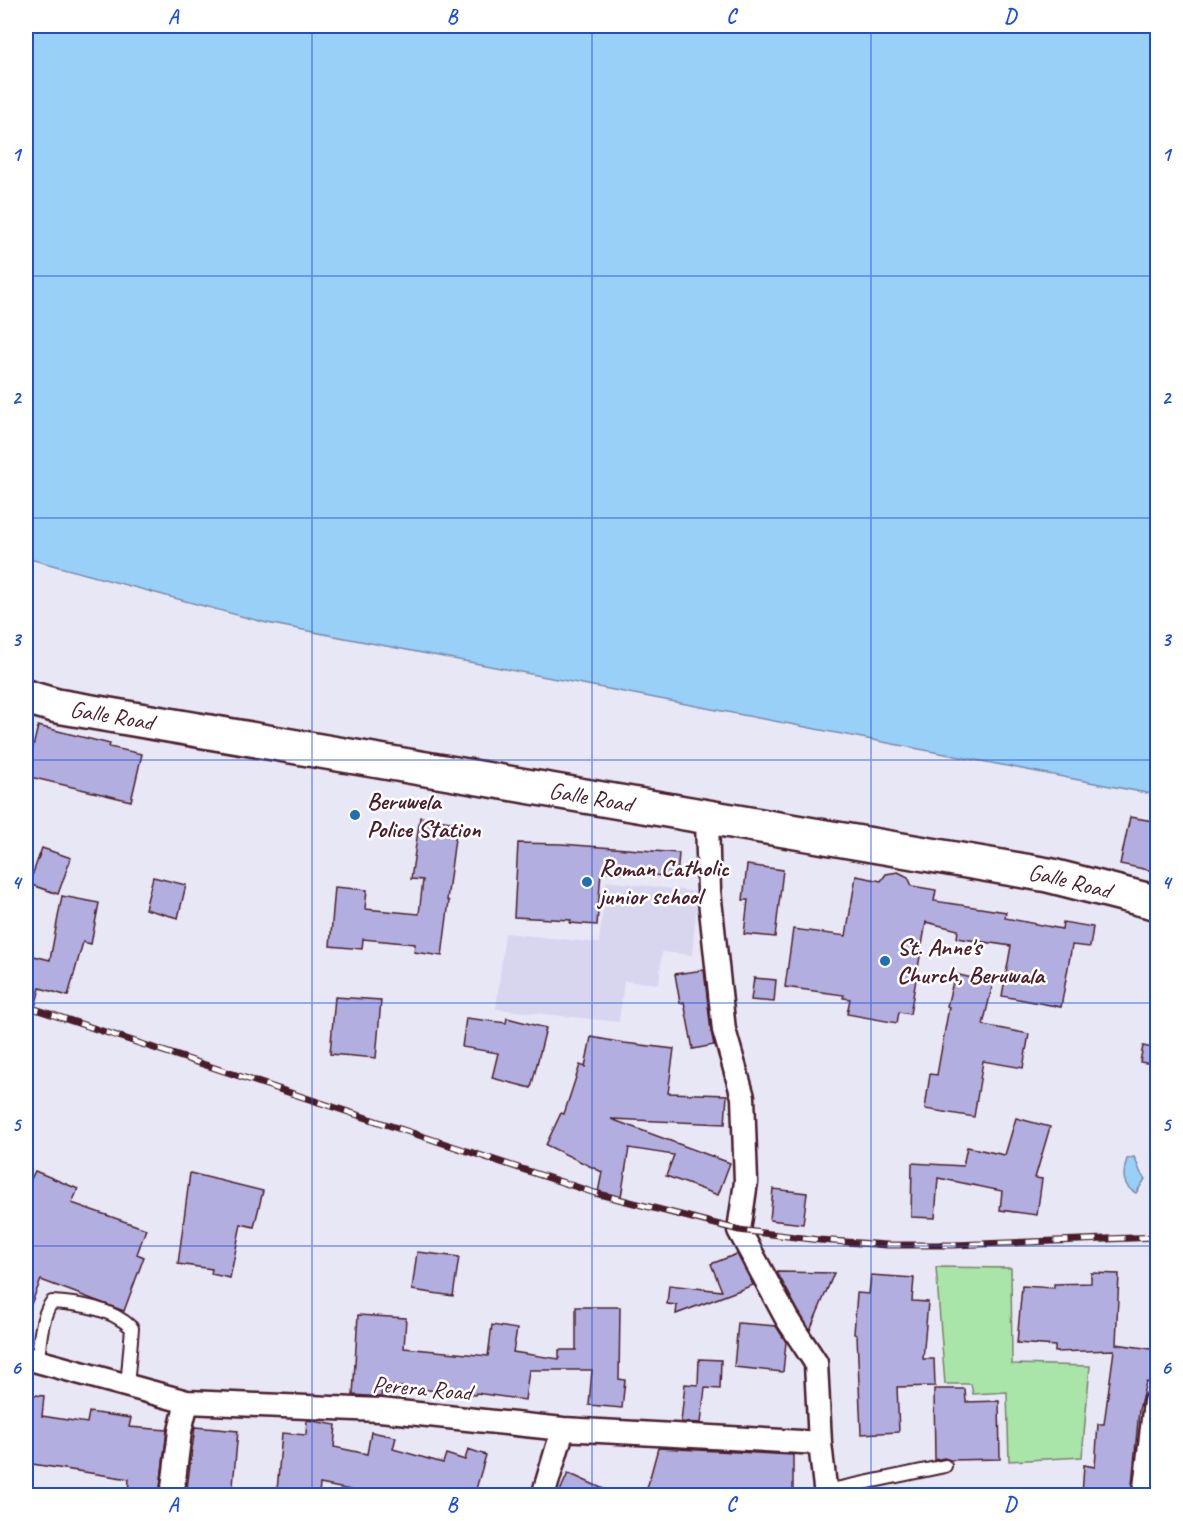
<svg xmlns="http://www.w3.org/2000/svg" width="1183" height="1521" font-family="Caveat,sans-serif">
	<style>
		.built { fill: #d8d6ef }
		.green { fill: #a9e4a9; stroke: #7a826a; stroke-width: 1.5 }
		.water { fill: #99d0f8; stroke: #7989a6; stroke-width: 1.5 }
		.building { fill: #b2afe0; stroke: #4a1f2b; stroke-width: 1.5 }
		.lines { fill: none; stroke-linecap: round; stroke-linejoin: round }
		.service-casing { stroke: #4a1f2b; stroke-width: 16 }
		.minor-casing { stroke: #4a1f2b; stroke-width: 27 }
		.trunk-casing { stroke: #4a1f2b; stroke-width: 38 }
		.service { stroke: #fff; stroke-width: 12 }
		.minor { stroke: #fff; stroke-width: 22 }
		.trunk { stroke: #fff; stroke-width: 33 }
		.rail-casing { stroke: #4a1f2b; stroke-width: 7 }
		.rail { stroke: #fff; stroke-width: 4.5; stroke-dasharray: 14; stroke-linecap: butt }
		.grid { fill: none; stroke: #1d4ed8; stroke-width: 1.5; stroke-opacity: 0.55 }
		.poi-dot { fill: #1f6fb2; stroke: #fff; stroke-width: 2 }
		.labels { text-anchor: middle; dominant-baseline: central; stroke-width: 5; stroke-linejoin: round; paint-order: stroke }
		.street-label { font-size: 24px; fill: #4a1f2b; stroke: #fff }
		.poi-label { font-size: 24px; font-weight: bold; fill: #4a1f2b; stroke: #fff; text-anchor: start }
		.neatline { fill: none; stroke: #1d4ed8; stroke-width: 2 }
		.grid-label { font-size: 20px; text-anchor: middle; font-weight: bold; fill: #1d4ed8 }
	</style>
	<rect width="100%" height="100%" fill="#e8e7f6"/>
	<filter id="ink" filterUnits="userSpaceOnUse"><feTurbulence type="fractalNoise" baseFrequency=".0167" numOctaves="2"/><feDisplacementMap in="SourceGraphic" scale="12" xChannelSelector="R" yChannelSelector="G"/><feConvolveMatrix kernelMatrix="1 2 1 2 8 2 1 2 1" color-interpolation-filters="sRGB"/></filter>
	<g filter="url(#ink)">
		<path class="built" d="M606 881 698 892 692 955 662 952 659 984 624 981 619 1022 496 1009 505 933 599 943Z"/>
		<path class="green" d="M936 1267 1011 1268 1012 1364 1090 1366 1082 1457 1009 1461 1007 1392 973 1394 971 1384H945Z"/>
		<path class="water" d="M26 26H1157V795L267 623 26 558Z
			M1134 1157C1139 1165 1138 1172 1145 1179L1136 1193C1121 1186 1123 1173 1127 1159Z"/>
		<path class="building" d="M38 726 110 744 109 747 142 754 131 801 26 776Z
			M420 817 457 823 447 900 449 901 442 956 414 952 415 944 363 939 362 949 330 946 335 887 367 890 365 909 419 914 423 880 411 879Z
			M1130 817 1158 822V872L1120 864Z
			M518 843 561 844 679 853 677 877 601 871 597 925 570 923 571 920 514 917Z
			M42 848 71 858 58 894 29 884Z
			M747 865 783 870 775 937 744 934 748 900H743Z
			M898 872 908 877 912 886 936 890 934 901 1006 912 1005 918 1062 929 1063 922 1093 927 1090 947 1072 945 1061 1007 1002 996 1011 946 957 938 958 930 926 922 910 1014 899 1012 897 1023 847 1014 850 999 843 998 844 995 785 987 793 929 846 936 856 876 881 881 886 874Z
			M153 877 186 885 178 918 145 909Z
			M62 896 99 903 91 944 83 942 68 996 40 988 31 1022 26 1021V954L50 960Z
			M704 970 711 1031 714 1045 693 1049 684 1002 680 1003 675 974Z
			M955 974 993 983 983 1025 1029 1034 1023 1068 983 1061 974 1117 925 1109 930 1074 937 1075 949 1007 947 1006Z
			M754 978 776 980 774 1002 751 1000Z
			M335 997 381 1000 376 1058 330 1054Z
			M466 1018 506 1023 507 1018 546 1028 531 1088 492 1078 498 1053 462 1047Z
			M591 1037 624 1043 674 1049 668 1093 727 1095 725 1124 611 1119 730 1163 718 1195 666 1176 674 1155 629 1148 621 1197 598 1193 602 1172 546 1145 561 1113 564 1114 580 1065 585 1067Z
			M1143 1046 1158 1049V1065L1140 1062Z
			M1016 1118 1050 1127 1035 1178 1042 1179 1037 1215 1000 1210 1002 1191 938 1178 935 1218 911 1217 912 1163 963 1166 967 1147 1005 1155Z
			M35 1171 78 1189 72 1203 146 1229 137 1254 144 1257 124 1311 41 1280 26 1316V1189Z
			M190 1173 263 1191 254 1227 241 1224 230 1278 211 1274 212 1269 178 1264Z
			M773 1189 807 1193 803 1224 770 1220Z
			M417 1252 459 1257 453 1296 412 1290Z
			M737 1254 753 1285 676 1314 677 1305 667 1304 669 1285 722 1291 711 1264Z
			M777 1272 834 1273 810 1330 799 1312Z
			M1091 1273 1119 1274 1116 1344 1158 1350V1384L1146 1382 1139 1410 1131 1496H1082L1084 1465 1095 1467 1098 1424H1104L1114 1350 1055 1352V1346L1017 1343 1022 1286 1054 1288V1284L1091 1283Z
			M871 1275 914 1278 912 1301 928 1302 923 1359H934L935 1386 897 1387 899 1432 861 1434 857 1335 854 1334 857 1293 869 1294Z
			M576 1307H620L619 1379 625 1380 622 1408 589 1405 592 1370H529L525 1400 476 1393 475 1395 382 1385 381 1397 353 1395 358 1315 406 1318 404 1348 488 1356 492 1325 517 1329 513 1352 559 1359V1350H576Z
			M738 1323 776 1326 786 1342 783 1372 734 1367Z
			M699 1359 721 1360 720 1389 705 1388 701 1423 681 1422 685 1384 698 1385Z
			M934 1389H965L966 1402 999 1401 1000 1459 950 1460 944 1458 935 1460Z
			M26 1394 44 1396 42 1416 87 1423 89 1412 131 1418 129 1427 167 1430 159 1496H128L129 1479 26 1463Z
			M307 1420 336 1425 334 1447 367 1454 371 1432 396 1437 393 1449 443 1463 446 1454 465 1460 468 1449 486 1455 474 1496H360L361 1492 320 1484 319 1494 277 1491 282 1433 306 1435Z
			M195 1427 238 1431 232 1496H186Z
			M658 1448 793 1455V1496H711V1487L691 1496H645Z
			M568 1473 619 1496H558Z"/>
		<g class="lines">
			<defs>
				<path id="service" d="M38 1363C39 1346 41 1315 52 1302 81 1304 111 1308 132 1328L127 1387
					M826 1491 945 1466"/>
				<path id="minor" d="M707 818 709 891 724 1030 743 1097 746 1182 739 1230 787 1319 816 1363 820 1443 826 1496
					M26 1358 187 1402 380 1410 563 1429 820 1443
					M172 1496 180 1431 187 1402
					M543 1496 563 1429
					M1144 1496 1155 1402"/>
				<g id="trunk">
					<path id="s1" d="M26 697 57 706 1048 875 1158 903"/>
				</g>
			</defs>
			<use href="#service" class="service-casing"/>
			<use href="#minor" class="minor-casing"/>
			<use href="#trunk" class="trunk-casing"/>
			<use href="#service" class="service"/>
			<use href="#minor" class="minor"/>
			<use href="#trunk" class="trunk"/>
			<defs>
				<path id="rail" d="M26 1006 595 1193 739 1230 819 1240 887 1245H953L1158 1237"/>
			</defs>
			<use href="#rail" class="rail-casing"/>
			<use href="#rail" class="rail"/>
		</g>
	</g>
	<path class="grid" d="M312 26V1496M592 26V1496M871 26V1496M26 276H1158M26 518H1158M26 760H1158M26 1003H1158M26 1246H1158"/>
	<g class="poi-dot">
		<circle cx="355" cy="815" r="6"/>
		<circle cx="587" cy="882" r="6"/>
		<circle cx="885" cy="961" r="6"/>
	</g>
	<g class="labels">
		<g class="street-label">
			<text stroke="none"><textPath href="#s1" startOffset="88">Galle Road</textPath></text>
			<text stroke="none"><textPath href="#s1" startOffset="574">Galle Road</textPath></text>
			<text stroke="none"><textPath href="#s1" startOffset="1060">Galle Road</textPath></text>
			<text transform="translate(422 1388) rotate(5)">Perera Road</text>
		</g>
		<g class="poi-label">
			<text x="367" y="801">Beruwela<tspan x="367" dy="28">Police Station</tspan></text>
			<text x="599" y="868">Roman Catholic<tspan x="599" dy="28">junior school</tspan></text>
			<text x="897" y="947">St. Anne's<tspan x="897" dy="28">Church, Beruwala</tspan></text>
		</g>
	</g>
	<rect width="1183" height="1521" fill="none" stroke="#fff" stroke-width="66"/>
	<rect x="33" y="33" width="1117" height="1455" class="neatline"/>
	<g class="grid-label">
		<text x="173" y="23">A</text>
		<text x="452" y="23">B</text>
		<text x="731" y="23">C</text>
		<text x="1010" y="23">D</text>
		<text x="16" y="161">1</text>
		<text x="1166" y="161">1</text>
		<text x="16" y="404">2</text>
		<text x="1166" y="404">2</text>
		<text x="16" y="646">3</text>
		<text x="1166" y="646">3</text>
		<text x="16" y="889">4</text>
		<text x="1166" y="889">4</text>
		<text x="16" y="1131">5</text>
		<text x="1166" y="1131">5</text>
		<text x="16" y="1374">6</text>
		<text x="1166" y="1374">6</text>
		<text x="173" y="1511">A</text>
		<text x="452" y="1511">B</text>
		<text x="731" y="1511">C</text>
		<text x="1010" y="1511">D</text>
	</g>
</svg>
